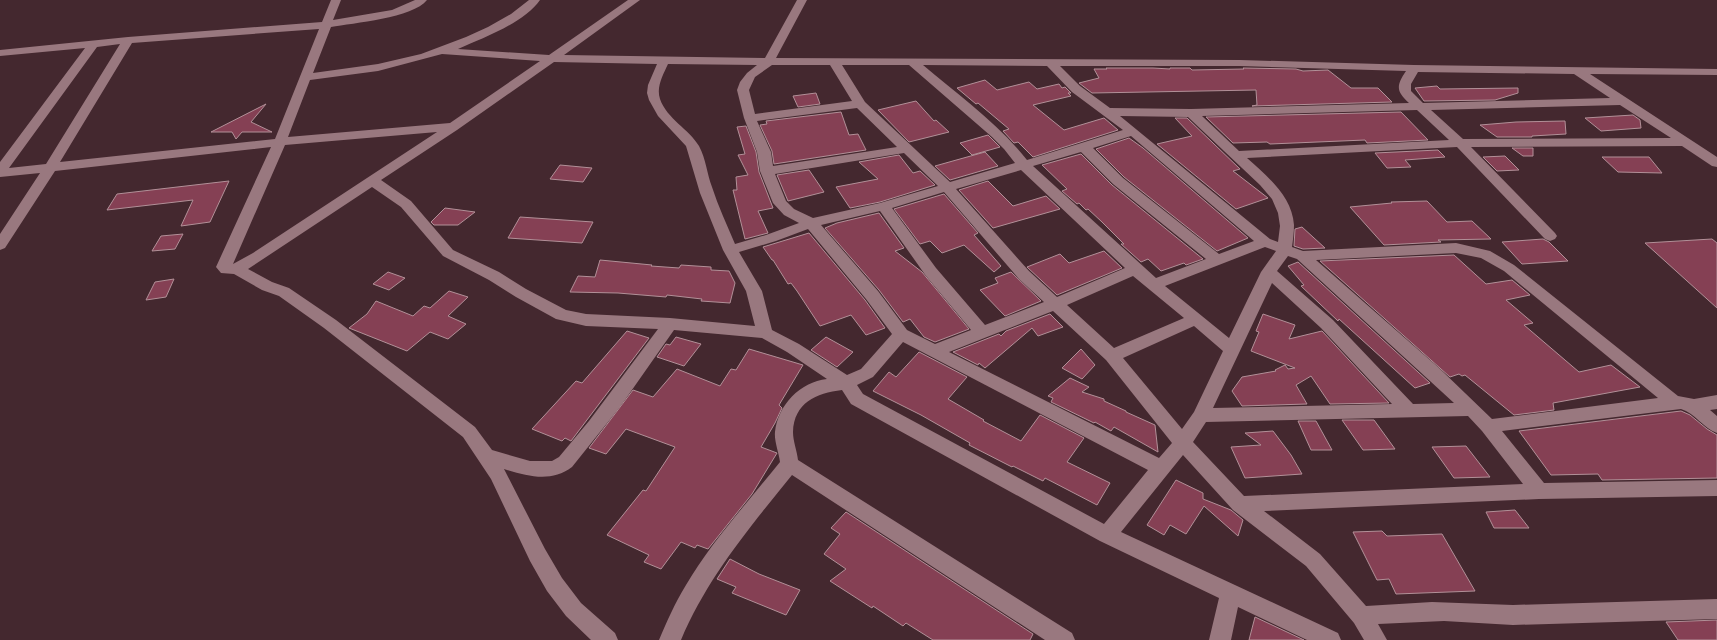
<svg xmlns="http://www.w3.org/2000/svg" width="1717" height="640" font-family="Manrope,sans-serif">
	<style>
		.building { fill: #854054; stroke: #b29098 }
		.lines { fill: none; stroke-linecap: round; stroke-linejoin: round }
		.street { fill: #99787f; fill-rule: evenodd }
	</style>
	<rect width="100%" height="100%" fill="#44282f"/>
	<path class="building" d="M1106 68H1153L1170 69V68H1190L1192 70 1244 69 1243 68 1296 69 1303 71 1328 70 1351 88H1378L1392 102 1252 106 1257 105 1256 90 1092 93 1079 83 1099 78 1094 69H1107Z
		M985 80 997 90 1029 82 1037 89 1059 84 1062 88 1065 87 1071 93H1068L1071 96 1033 105 1064 130 1104 118 1118 130 1033 157 1018 142 1014 143 1003 131 1009 129 978 103 976 104 957 88Z
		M1437 86 1440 89 1518 88V93L1495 100 1424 101 1415 88Z
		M816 93 820 104 798 107 793 96Z
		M916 101 934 121 936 120 949 132 909 142 878 110Z
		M266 104 251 122 272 132H242L236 139 232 132H211Z
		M841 112 849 135 858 134 866 150 774 164 772 151 760 125 767 124 766 121Z
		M1401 112 1428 140 1367 143 1365 140 1270 144 1267 142 1233 143 1206 117Z
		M1633 115 1640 120 1641 128 1601 131 1585 118Z
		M1175 118H1187L1240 169 1233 171 1268 198 1236 209 1157 144 1192 136Z
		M1565 121 1566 134 1532 136V137H1497L1480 125 1516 122Z
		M746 126 756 152 759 172 773 208 758 211 768 233 745 239 733 190H737L736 177 748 175 738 155 745 154 737 127Z
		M988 135 1000 147 972 155 960 143Z
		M1129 138 1143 148 1248 238 1217 251 1124 177 1096 149Z
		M1512 148H1533V156H1523Z
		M1438 150 1445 157 1405 160 1411 167 1387 168 1375 153Z
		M985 152 998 166 950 180 935 166Z
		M1081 154 1112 185 1203 259 1186 265 1184 263 1161 271 1148 259 1141 262 1121 244H1124L1102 222 1088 209 1086 210 1079 203 1077 204 1062 191 1067 189 1042 165Z
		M899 155 913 173 920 171 935 185 880 202 850 208 836 187 878 179 859 162Z
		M1505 156 1519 170 1497 171 1483 157Z
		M1602 157H1649L1662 173 1618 172Z
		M560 165 592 168 583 182 550 179Z
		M809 170 824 192 788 201 777 175Z
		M229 181 210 222 181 226 193 200 107 210 117 194Z
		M988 181 1013 206 1046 196 1060 209 993 228 959 190Z
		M944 194 978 233 974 235 1001 266 994 272 964 245 942 253 930 241 920 244 894 209Z
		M1427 201 1447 222 1472 221 1491 239 1438 240 1441 242 1384 245 1350 207 1392 203 1391 202Z
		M445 208 475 212 458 225H434L431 222Z
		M879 213 904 248 895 251 922 272 969 329 935 342 924 337 910 319 903 322 879 290 825 228 837 223Z
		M520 217 593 222 582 243 508 238Z
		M1302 227 1325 248 1303 249 1294 246 1295 229Z
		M809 233 865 300 885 328 866 335 851 315 820 326 797 291 791 283 788 284 773 260H772L763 247Z
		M183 234 175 249 152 251 161 236Z
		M1543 239 1549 242 1568 261 1522 264 1502 242Z
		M1712 239 1717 243V308L1645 243Z
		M1104 251 1122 268 1057 295 1027 267 1060 254 1069 263Z
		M1454 255 1486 284 1512 280 1530 295 1506 300 1533 323 1524 325 1579 372 1611 365 1640 387 1553 403 1554 410 1514 415 1465 375 1462 376 1459 374 1450 377 1320 261Z
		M600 260 652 265 651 266 679 268 681 265 711 267V270L729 271 735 283 730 303 701 301 702 299 667 295 666 297 618 293 570 292 578 276 595 277Z
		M1298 262 1430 383 1415 388 1339 319 1338 321 1301 286 1304 285 1288 266Z
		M388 272 405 278 389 290 373 284Z
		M1011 272 1041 301 1005 316 980 290 998 283 995 278Z
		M174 279 166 297 146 300 155 282Z
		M449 291 468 297 448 316 466 324 448 339 430 332 407 351 349 328 367 314 376 301 413 316 424 306 430 308Z
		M1050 314 1063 327 1038 336 1032 328 985 368 979 363 978 365 953 352 999 334 1001 336 1006 331Z
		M1263 314 1295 325 1289 339 1322 331 1389 403 1330 404 1311 376 1296 385 1307 404 1242 406 1232 391 1242 377 1276 371 1275 370 1285 365 1288 369 1295 368 1251 351 1259 332 1256 331Z
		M627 331 649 338 571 441 565 438 562 441 532 429 576 381 582 383Z
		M676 337 701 344 684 366 657 357 666 344 670 345Z
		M826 337 853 352 837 367 811 350Z
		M749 349 803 365 779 405 782 408 775 423 761 447 777 453 752 494 708 549 697 545 695 548 681 542 661 569 644 562 649 555 607 535 643 490 646 491 675 447 626 429 606 454 589 448 633 390 653 397 677 369 720 386 731 369 736 370Z
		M1081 349 1095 365 1082 379 1062 368Z
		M919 352 967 377 948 399 984 420 983 421 1021 441 1040 415 1084 438 1067 462 1110 483 1097 505 1045 478 1043 481 1013 466 1012 467 969 445 970 443 921 415 873 391 889 372 896 377Z
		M1070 378 1089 387 1082 392 1104 399V401L1126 411V412L1155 425 1158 452 1114 427 1111 431 1095 422 1094 423 1051 402 1053 398 1048 396Z
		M1681 411 1690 415 1707 429 1717 435V478L1602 480 1598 474 1551 475 1519 431Z
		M1342 420H1374L1395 449 1363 450Z
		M1298 421H1316L1332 450H1311Z
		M1273 431 1291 455 1302 474 1245 478 1231 447 1261 445 1245 433Z
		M1466 446 1490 477 1454 478 1432 447Z
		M1176 480 1203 493V499L1231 510 1243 520 1238 536 1204 506 1186 534 1170 525 1164 535 1147 525Z
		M1515 510 1529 528H1494L1486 512Z
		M846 512 1033 634 1030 640H933L906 623 903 626 873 606 872 608 830 581 846 569 824 554 840 534 831 528Z
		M1382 531 1387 536 1442 534 1475 591 1396 594 1389 579 1377 580 1353 532Z
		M730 559 759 574 800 590 786 615 732 593 736 587 717 579Z
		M1255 617 1304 640H1249Z
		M1717 620V640H1678L1666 622Z"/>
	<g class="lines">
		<path class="street" d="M331 0H341L333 20 392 10 415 0H427C413 18 353 23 331 27L313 73 378 64 421 54 466 37 488 27 511 14 529 0H540C524 23 483 38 458 49L549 55 628 0H640L564 55 765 58 797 0H807L776 58 1240 60 1414 65 1717 69V75L1590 74 1717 157V167L1712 166 1682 146 1471 147 1555 233 1557 236 1555 239 1550 241 1545 239 1457 147 1247 158C1267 176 1292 196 1294 225 1294 232 1293 240 1292 247L1303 251 1456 243 1490 251 1514 265 1678 396 1694 399 1717 395V409L1710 410 1717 416V433C1703 428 1695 413 1681 409L1502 431 1544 483 1717 480V496L1539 499 1264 511 1320 554 1366 606 1432 602 1513 605 1717 599V619L1513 625 1444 621 1378 624 1387 640H1364L1354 623 1306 566 1233 510 1183 455 1121 532 1338 633 1341 640H1307L1238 607 1231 640H1209L1219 598 1100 541 851 404 842 390C816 393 794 403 793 432 793 441 797 451 798 460L1072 633 1075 640H1045L792 475C750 527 707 578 681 640H659C667 621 675 603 686 585 712 541 748 502 780 462 779 453 774 441 775 432 778 405 800 382 827 379L787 352 762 338 674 330 620 407 572 467C551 483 527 476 504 469L545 549 562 578 581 603 615 633 618 640H591L566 616 547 591 530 561 491 479 463 437 324 328 279 296 262 290 234 274 221 273 216 267 271 147 55 171 5 248 0 250V234L40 173 0 177V162L85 48 0 56V50L128 37 322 22ZM319 29 275 139 60 162 132 43ZM120 44 46 164 9 168 97 47ZM442 54 540 61 450 123 288 137 310 80 378 71ZM554 62 657 64 648 85 647 93 649 100 658 116 686 146 700 193 723 250 746 291 755 326 670 318 586 314 566 310 526 289 499 272 453 250 411 201 381 180 457 130ZM668 64 757 65 747 73 740 82 737 90 744 118 757 152 760 171 773 203 784 215 799 223 766 235 735 244C727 225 718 206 712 187 707 174 706 159 699 146 689 129 667 119 660 99 656 87 663 75 668 64ZM772 65H830L852 101 755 114 749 90 755 77ZM842 65H909L992 137 1004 149 1015 163 950 182 865 102ZM923 65 1047 66 1072 92 1123 130 1027 160C998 123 958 95 923 65ZM1060 66H1240L1406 71C1396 86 1396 91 1409 103L1191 109 1110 108 1080 86ZM1418 72 1574 74 1610 98 1423 103 1411 91V84ZM1620 105 1671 138 1463 139 1431 110ZM857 108 897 147 773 166 771 152 757 121ZM1417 110 1449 140 1239 151 1202 116ZM1120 116 1188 117 1260 185 1272 199 1278 213 1280 226 1278 242 1270 239ZM437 132 253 253 233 264 285 145ZM1131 136 1254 241 1219 254 1123 178 1093 148ZM1081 152 1113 184 1206 259 1156 278 1033 166ZM904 153 938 186 880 203 813 218 794 209 786 201 775 174ZM1021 170 1125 268 1057 297 1029 271 956 189ZM372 187 401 207 443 256 489 280 516 297 556 319 586 326 658 329 589 421 559 457 552 461H530L492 450 475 427 336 320 289 288 272 282 248 269ZM944 192 1019 279 1044 302 985 325 936 268 892 208ZM880 211 926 276 971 330 935 344 907 330 878 291 821 225ZM808 229 866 299 892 334 861 369 847 375 799 344 772 330 762 291 739 252 776 241ZM1265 247 1276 251 1261 272 1229 338 1165 286ZM1456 253 1481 258 1504 271 1658 398 1492 419 1438 367 1316 260ZM1288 256 1297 259 1454 403 1413 404 1333 320 1277 271ZM1133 276 1184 318 1114 348 1067 305ZM1272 283 1321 328 1392 404 1213 408ZM1053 311 1106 360 1172 443 1159 458 949 352ZM1194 326 1223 351 1194 412 1182 429 1123 358ZM903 342 1148 470 1104 524 863 394 857 385 873 377ZM1468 416 1482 431 1523 484 1244 496 1193 442 1206 422Z"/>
	</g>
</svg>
